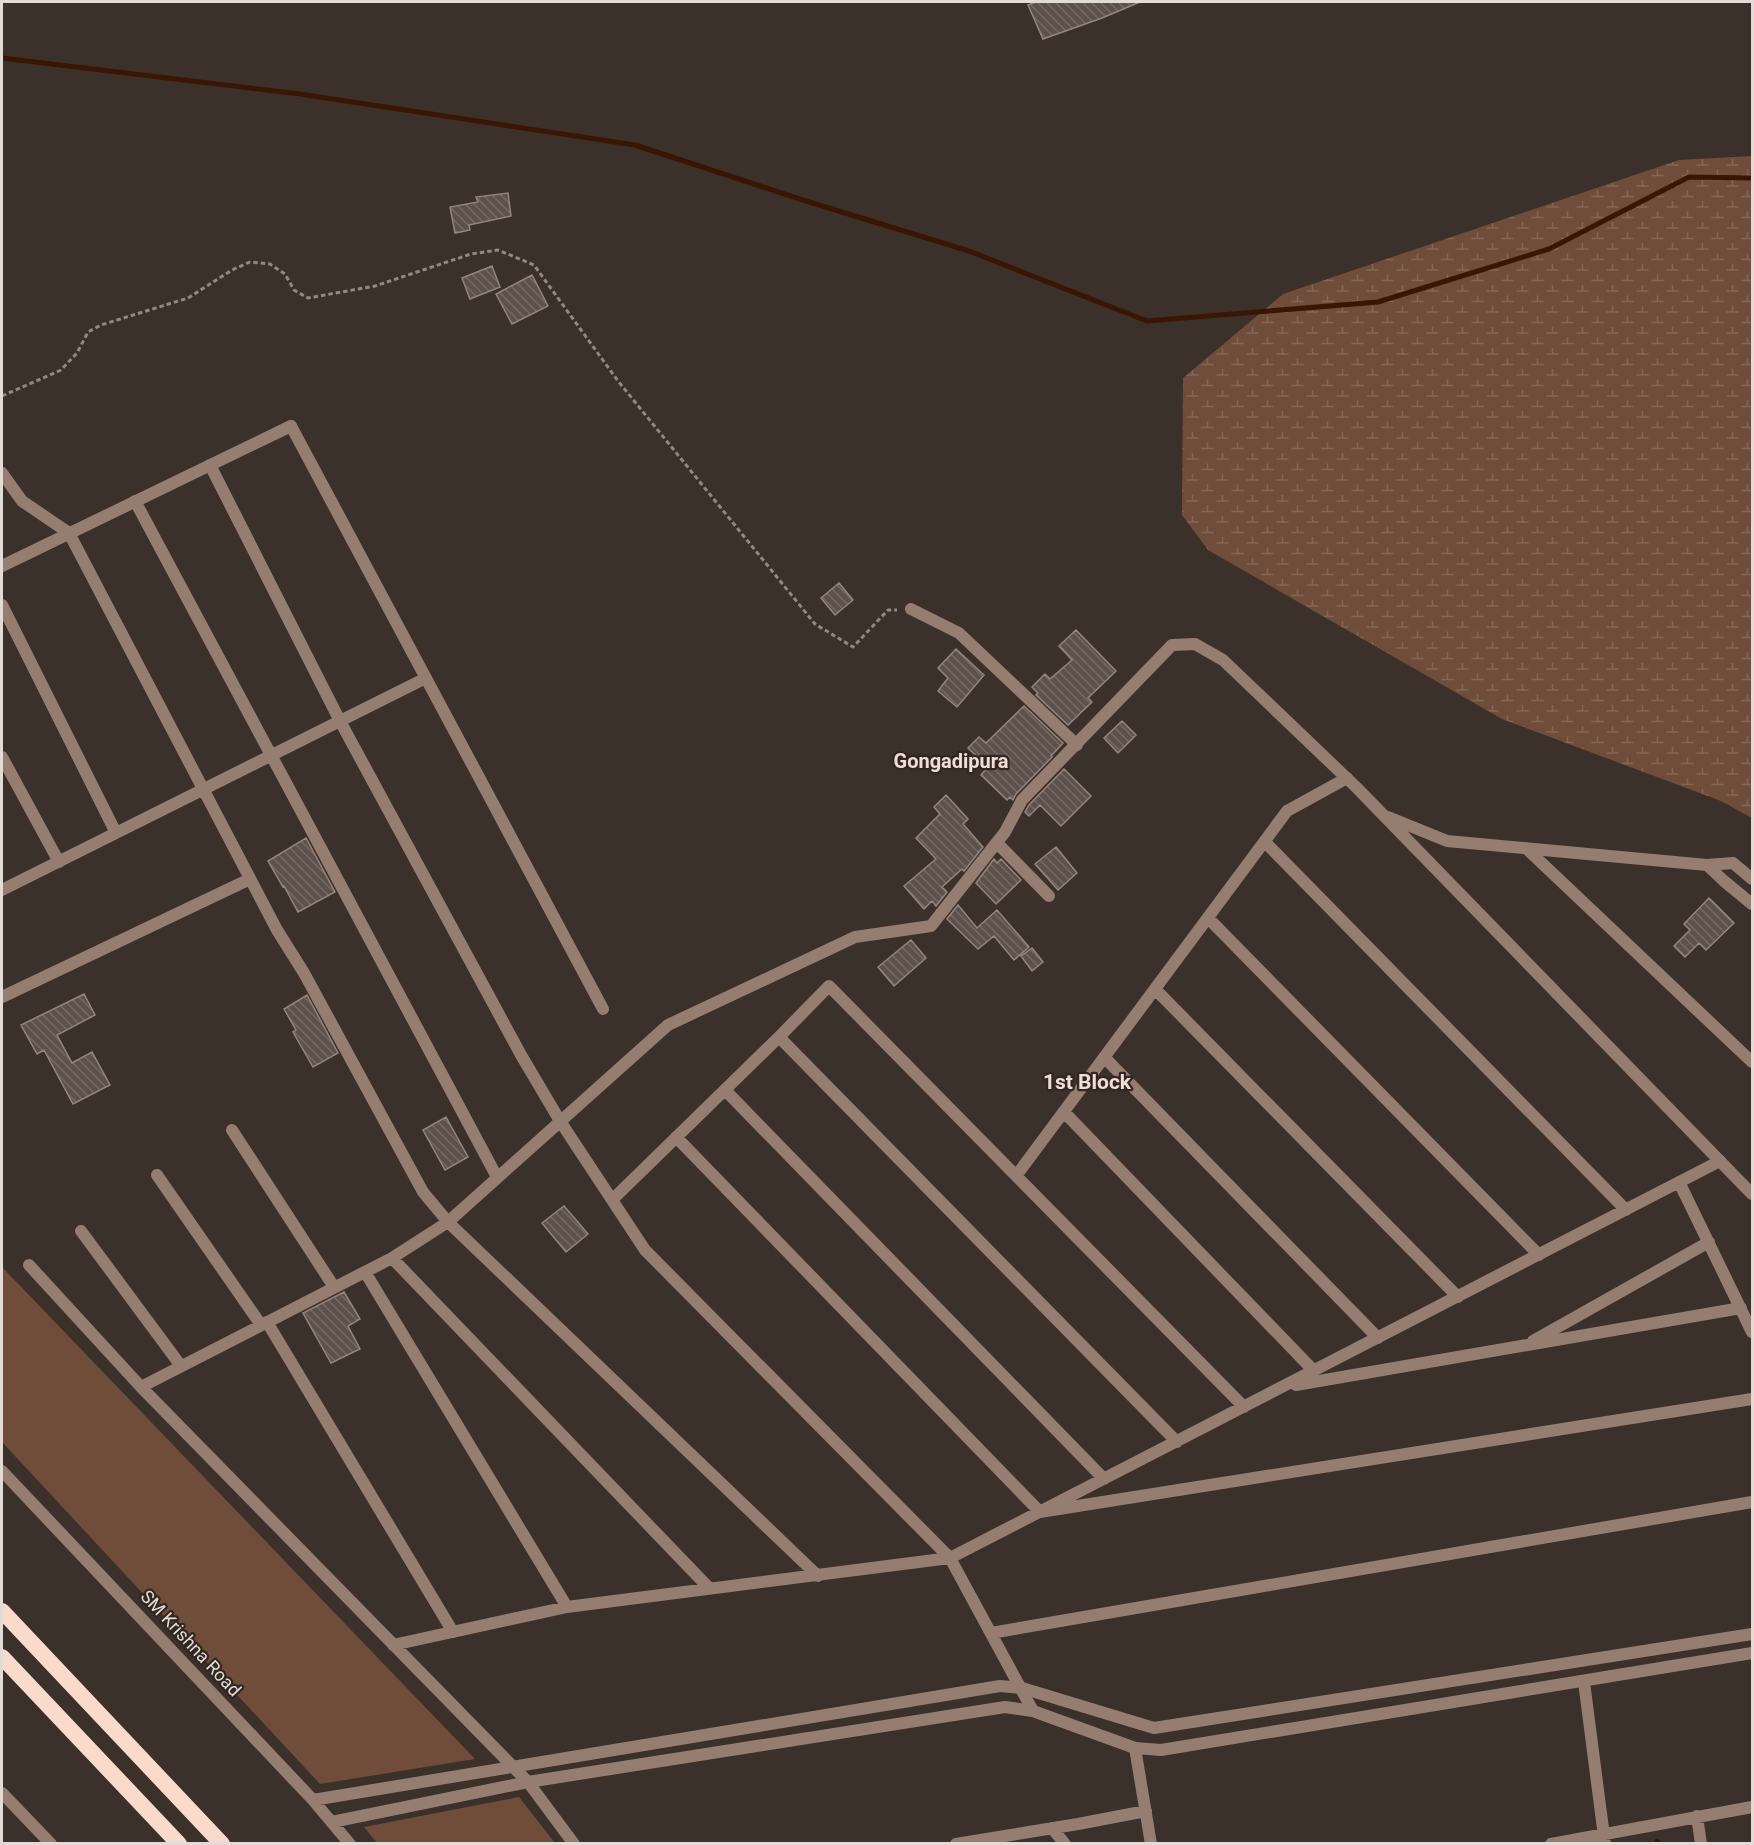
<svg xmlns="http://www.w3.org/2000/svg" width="1754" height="1845" font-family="Roboto,sans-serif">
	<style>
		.green { fill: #704d3b }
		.wetland { fill: url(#wetland-marsh) }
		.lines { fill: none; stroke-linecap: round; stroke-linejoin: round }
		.stream { stroke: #381603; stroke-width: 5 }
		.building { fill: url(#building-back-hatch); stroke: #94857e; stroke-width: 1.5 }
		.path { stroke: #928883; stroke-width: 3; stroke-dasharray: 4.5 3; stroke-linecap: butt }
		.minor { stroke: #957d71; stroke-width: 12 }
		.tertiary { stroke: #957d71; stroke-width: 12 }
		.trunk { stroke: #f9dacb; stroke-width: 16 }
		.labels { text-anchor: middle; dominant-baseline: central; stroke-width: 4.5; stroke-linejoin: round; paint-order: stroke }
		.street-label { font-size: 18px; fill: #e4dbd7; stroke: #322620 }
		.neighbourhood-label { font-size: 20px; font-weight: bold; fill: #efded6; stroke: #322620 }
		.quarter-label { font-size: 21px; font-weight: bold; fill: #efded6; stroke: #322620 }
	</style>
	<defs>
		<pattern id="wetland-marsh" width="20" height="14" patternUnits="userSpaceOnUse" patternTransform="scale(1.5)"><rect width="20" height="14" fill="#704d3b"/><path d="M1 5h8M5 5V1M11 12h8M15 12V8" fill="none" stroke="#846657"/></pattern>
		<pattern id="building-back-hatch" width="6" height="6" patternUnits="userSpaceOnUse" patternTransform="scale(1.5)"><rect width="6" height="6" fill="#5e504a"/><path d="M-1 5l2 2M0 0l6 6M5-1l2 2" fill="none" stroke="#756963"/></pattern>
	</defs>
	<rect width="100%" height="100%" fill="#3c302a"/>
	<path class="green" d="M3 1268 475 1759 320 1784 2 1442V1269Z
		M519 1797 555 1843H377L364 1827Z"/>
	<path class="wetland" d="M1752 156V818L1721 801 1502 719 1208 550 1182 515 1183 378 1283 294 1679 160Z"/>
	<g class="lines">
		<path class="stream" d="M2 58 300 94 635 145 806 201 969 251 1147 321 1378 302 1549 249 1689 177 1752 178
			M1657 1841 1658 1844"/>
	</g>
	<path class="building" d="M1036 2H1140L1102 18 1043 39 1028 5Z
		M508 193 511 216 469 225 470 230 455 233 450 207 478 202 476 197Z
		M492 266 500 287 470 299 462 278Z
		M532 275 548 306 512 324 496 294Z
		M839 583 853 600 835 615 821 598Z
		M1076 630 1116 671 1088 698 1092 702 1068 725 1036 695 1038 693 1032 687 1045 674 1050 679 1072 660 1059 646Z
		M956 649 984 675 957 707 938 691 948 678 938 668Z
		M1024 706 1063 743 1051 756 1052 757 1016 794 1013 800 1010 797 1007 800 981 775 988 767 968 748 979 737 986 743Z
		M1122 721 1136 735 1118 753 1104 738Z
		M1064 769 1091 796 1061 826 1040 805 1029 816 1025 812 1029 805Z
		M946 795 968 819 963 824 983 847 964 871 962 869 942 887 947 892 936 906 932 901 924 909 904 886 936 859 916 838 940 814 934 807Z
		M306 838 335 892 298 912 284 886 283 887 268 861Z
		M1056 847 1077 873 1058 890 1035 864Z
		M994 859 997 863 1001 859 1021 880 996 904 976 883Z
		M1709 898 1734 923 1706 950 1699 943 1685 957 1674 946 1690 930 1684 924Z
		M958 905 977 928 997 910 1029 947 1014 960 994 936 978 949 947 919Z
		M911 940 926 958 894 986 878 967Z
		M1032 948 1043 962 1032 971 1021 956Z
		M84 994 95 1015 57 1035 72 1063 92 1052 110 1085 73 1104 44 1050 37 1054 21 1025Z
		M307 995 338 1053 313 1067 293 1032 296 1030 284 1009Z
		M446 1117 468 1157 445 1170 423 1130Z
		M564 1206 588 1234 566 1252 542 1223Z
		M344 1292 360 1319 348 1326 360 1349 331 1363 303 1313Z"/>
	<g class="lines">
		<path class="path" d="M2 396 61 370 77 353 88 332 101 325 188 298 232 270 250 262 270 264 285 274 294 290 308 298 375 286 471 254 498 250 534 265 618 381 815 624 853 647 888 610H897"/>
		<path class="minor" d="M291 426 603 1009
			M210 465 340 721 521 1055 560 1121 645 1250 950 1558 1033 1711
			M2 473 22 501 69 533 277 930 304 973 423 1192 448 1222 818 1576
			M135 501 497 1177
			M2 605 116 833
			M911 609 959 633 1077 745
			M2 757 59 862
			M1265 842 1626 1210
			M997 843 1049 896
			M1527 849 1752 1062
			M2 890 426 678
			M1208 918 1539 1255
			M1155 989 1458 1297
			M2 997 250 879
			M779 1037 1177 1442
			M1104 1057 1378 1338
			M725 1090 1104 1479
			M1064 1112 1314 1371
			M232 1130 334 1287
			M676 1137 1040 1512 1752 1399
			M157 1175 261 1325
			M1016 1176 1287 811 1347 778
			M1679 1182 1752 1332
			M613 1199 779 1037 829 986 1244 1407
			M81 1231 181 1366
			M392 1258 709 1588
			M29 1265 141 1387 528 1782 574 1844
			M365 1272 567 1607
			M267 1322 453 1632
			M1533 1341 1709 1242
			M1296 1385 1741 1308
			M141 1387 392 1258 448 1222
			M991 1633 1752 1502
			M393 1645 567 1607 950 1558 1720 1161
			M1584 1682 1605 1844
			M1135 1748 1151 1844
			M1697 1816 1701 1844
			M1052 1828 1065 1844
			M956 1844 1078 1824 1146 1811
			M1551 1844 1752 1807"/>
		<path class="tertiary" d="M2 566 291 426
			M1388 817 1447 841 1707 865 1733 863 1752 879
			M1707 865 1724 881 1752 904
			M448 1222 668 1025 855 937 931 926 1005 832 1022 800 1172 645 1195 644 1223 660 1357 788 1752 1194
			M2 1471 313 1800 350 1844
			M2 1793 51 1844
			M313 1800 1000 1686 1022 1688 1154 1728 1752 1634
			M332 1822 528 1782 1005 1707 1033 1711 1135 1748 1161 1750 1752 1653"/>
		<path class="trunk" d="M2 1611 222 1844
			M2 1657 179 1844"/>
	</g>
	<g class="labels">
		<g class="street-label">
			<text transform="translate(191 1643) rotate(47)">SM Krishna Road</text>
		</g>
		<g class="neighbourhood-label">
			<text x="951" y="761">Gongadipura</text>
		</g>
		<g class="quarter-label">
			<text x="1087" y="1082">1st Block</text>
		</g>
	</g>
	<rect width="1754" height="1845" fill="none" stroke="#e4dbd7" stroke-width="6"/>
</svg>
